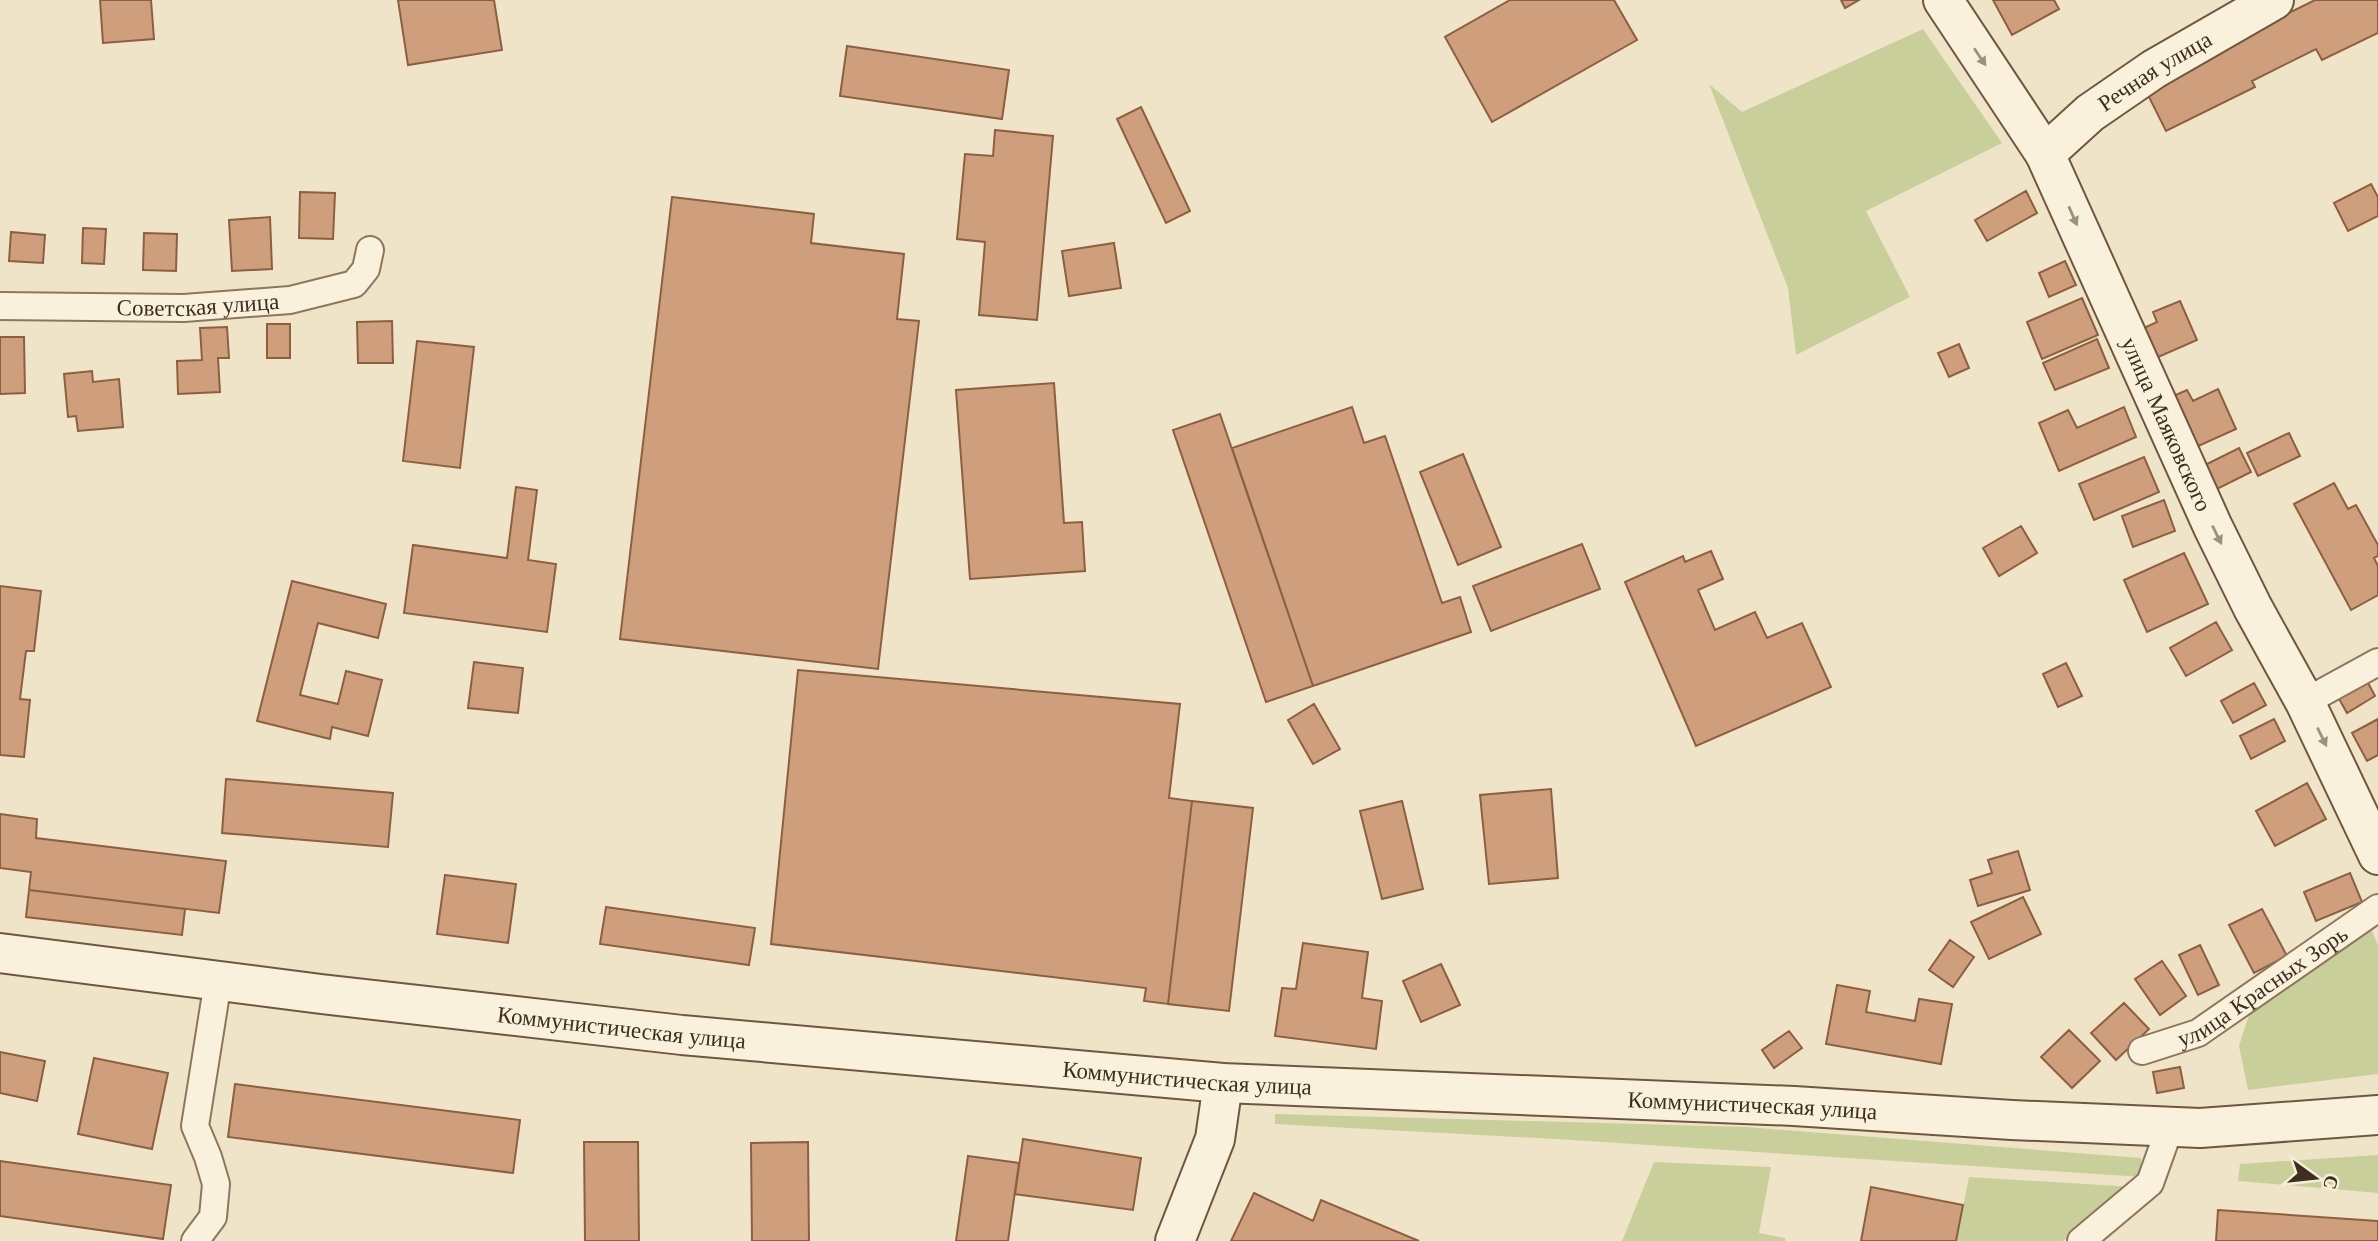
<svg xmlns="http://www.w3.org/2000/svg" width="2378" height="1241" font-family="Georgia,serif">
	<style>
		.green { fill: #c9cf9b }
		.building { fill: #cf9f7d; stroke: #8d5f41; stroke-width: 2 }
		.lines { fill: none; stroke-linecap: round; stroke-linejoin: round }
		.street-casing { stroke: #8d765c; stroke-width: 30 }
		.secondary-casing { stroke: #6f573f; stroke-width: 42 }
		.street { stroke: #faf1dc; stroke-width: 26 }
		.secondary { stroke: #faf1dc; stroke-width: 38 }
		.oneway { fill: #9c907e }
		.labels { text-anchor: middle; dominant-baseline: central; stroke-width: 6; stroke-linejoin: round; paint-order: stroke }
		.street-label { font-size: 23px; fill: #3d2e20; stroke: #f7eed8 }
	</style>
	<rect width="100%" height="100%" fill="#f0e4c8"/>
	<path class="green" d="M1923 29 2002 143 1866 211 1910 297 1796 355 1788 288 1709 84 1742 112Z
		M2369 923 2378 946V1074L2248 1090 2239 1046 2252 1005Z
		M1275 1114 1746 1127 2141 1158 2142 1177 1556 1139 1275 1124Z
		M2378 1155V1193L2238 1181 2240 1164Z
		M1654 1162 1771 1167 1759 1233 1785 1238V1241H1622Z
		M1969 1177 2135 1187 2063 1241H1956Z"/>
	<path class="building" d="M100 0H151L154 39 103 43Z
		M398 0H494L502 50 408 65Z
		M1510 0H1614L1637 40 1492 122 1445 37Z
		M1841 0H1859L1845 8Z
		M1993 0H2054L2059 9 2012 35Z
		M2315 0H2378V33L2322 60 2316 49 2252 81 2255 87 2166 131 2143 85Z
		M847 46 1009 70 1002 119 840 96Z
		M1141 107 1190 211 1166 223 1117 119Z
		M995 130 1053 136 1037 320 979 315 985 242 957 239 965 154 993 156Z
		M2371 184 2378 197V216L2348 231 2334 203Z
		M2026 191 2037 213 1987 241 1975 220Z
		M300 192 335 193 333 239 299 238Z
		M672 197 814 214 811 243 904 254 897 319 919 321 878 669 620 639Z
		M270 217 272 269 232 271 229 220Z
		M83 228 106 229 104 264 82 263Z
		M11 232 45 235 43 263 9 261Z
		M144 233 177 234 176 271 143 270Z
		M1114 243 1121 288 1069 296 1062 251Z
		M2065 261 2076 285 2049 297 2039 273Z
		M2082 298 2098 335 2042 359 2027 322Z
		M2180 301 2197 340 2156 358 2144 328 2157 322 2153 312Z
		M392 321 393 363H358L357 322Z
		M267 324H290V358H267Z
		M227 327 229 358H218L220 392 178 394 177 361 202 360 200 328Z
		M0 337H24L25 393 0 394Z
		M2097 339 2109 368 2055 390 2043 363Z
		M417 341 474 347 460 468 403 461Z
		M1959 344 1969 368 1949 377 1938 353Z
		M92 371 93 382 119 379 123 427 78 431 76 416 68 417 64 374Z
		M1054 383 1064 523 1082 522 1085 571 970 579 956 390Z
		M2218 389 2236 429 2194 448 2171 397 2187 390 2193 401Z
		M1352 407 1364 443 1385 436 1442 603 1460 597 1471 632 1313 686 1232 448Z
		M2124 407 2136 437 2059 471 2039 423 2068 410 2077 428Z
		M1220 414 1313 686 1266 702 1173 430Z
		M2289 433 2300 456 2258 476 2247 453Z
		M2239 448 2251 472 2213 491 2201 467Z
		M1463 454 1501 547 1458 565 1420 472Z
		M2144 457 2159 492 2094 520 2079 484Z
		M2334 483 2348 509 2356 505 2378 545V556L2374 558 2378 566V595L2351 610 2294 504Z
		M516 487 537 490 528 560 556 564 547 632 404 613 413 545 507 558Z
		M2164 500 2175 531 2133 547 2122 516Z
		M2021 526 2037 553 1999 576 1983 548Z
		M1582 544 1600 589 1491 631 1473 586Z
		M1711 551 1723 579 1698 590 1715 630 1755 612 1767 638 1802 623 1831 687 1696 746 1625 582 1683 556 1685 562Z
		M2184 553 2208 604 2147 632 2124 580Z
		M292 581 386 604 378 638 318 623 300 695 338 704 346 671 382 680 368 736 332 727 330 739 257 721Z
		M0 586 41 591 34 651H26L20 699 30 700 24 757 0 755Z
		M2216 622 2232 650 2186 676 2170 648Z
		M474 662 523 668 518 713 468 708Z
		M2066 663 2082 696 2058 707 2043 674Z
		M798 670 1180 704 1169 798 1192 801 1168 1004 1144 1001 1146 988 771 944Z
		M2367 681 2375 696 2347 713 2338 697Z
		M2254 683 2266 705 2233 723 2221 701Z
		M1314 704 1340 749 1313 764 1288 720Z
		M2274 719 2285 741 2251 759 2240 736Z
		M2378 719V755L2367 761 2352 733Z
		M226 779 393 793 388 847 222 833Z
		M2307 783 2326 819 2275 846 2256 811Z
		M1551 789 1558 878 1489 884 1480 795Z
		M1192 801 1253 808 1229 1011 1168 1004Z
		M1402 801 1423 889 1382 899 1360 811Z
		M0 814 37 819 36 838 226 861 219 913 29 890 31 872 0 868Z
		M2018 851 2030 890 1978 906 1970 880 1992 873 1988 860Z
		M2350 873 2362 902 2316 921 2304 892Z
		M445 875 516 884 508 943 437 934Z
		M29 890 185 909 182 935 26 917Z
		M2023 897 2041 934 1989 959 1971 922Z
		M606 907 755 928 749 965 600 944Z
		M2262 909 2287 956 2254 973 2229 925Z
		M1950 940 1974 957 1953 987 1929 970Z
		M1303 943 1368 952 1362 998 1382 1001 1376 1049 1275 1036 1282 988 1296 989Z
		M2200 945 2219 985 2198 995 2179 955Z
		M2162 961 2186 996 2160 1015 2135 979Z
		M1441 964 1460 1005 1421 1022 1403 981Z
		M1837 985 1870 991 1866 1012 1915 1021 1919 999 1952 1004 1941 1064 1826 1044Z
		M2124 1003 2149 1029 2116 1060 2091 1033Z
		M2069 1030 2100 1061 2072 1088 2041 1057Z
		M1789 1031 1802 1048 1774 1068 1762 1050Z
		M0 1052 45 1061 37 1101 0 1093Z
		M94 1058 168 1073 152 1149 78 1134Z
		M2180 1067 2184 1088 2157 1093 2153 1072Z
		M235 1084 520 1120 513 1173 228 1137Z
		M1023 1139 1141 1158 1133 1210 1015 1194Z
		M584 1142H638L639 1241H585Z
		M808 1142 809 1241H752L751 1143Z
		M968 1156 1019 1163 1008 1241H956Z
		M0 1161 171 1185 163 1239 0 1216Z
		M1871 1187 1963 1205 1956 1241H1861Z
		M1254 1193 1313 1221 1321 1200 1419 1241H1231Z
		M2218 1210 2378 1221V1241H2216Z"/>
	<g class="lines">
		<defs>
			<g id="street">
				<path id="s1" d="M0 306 184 308 290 300 354 284 366 269 370 250"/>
				<path d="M2305 702 2378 662"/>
				<path id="s2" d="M2142 1051 2198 1033 2378 908"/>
				<path d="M195 1241 213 1217 216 1184 208 1157 195 1126 218 981"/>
				<path d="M2081 1241 2150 1183 2170 1127"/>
			</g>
			<g id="secondary">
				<path id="s3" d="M1943 0 2045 154 2213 527 2253 608 2305 702 2378 855"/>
				<path id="s4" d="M2045 154 2090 113 2154 69 2274 0"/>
				<path id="s5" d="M0 953 321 994 682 1035 1223 1083 1794 1106 2012 1120 2200 1128 2378 1115"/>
				<path d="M1175 1241 1215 1139 1223 1083"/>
			</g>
		</defs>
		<use href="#street" class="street-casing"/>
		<use href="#secondary" class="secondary-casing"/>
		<use href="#street" class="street"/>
		<use href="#secondary" class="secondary"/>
	</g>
	<defs><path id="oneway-solid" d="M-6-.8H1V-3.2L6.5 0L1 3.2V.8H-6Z" transform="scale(1.75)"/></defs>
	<g class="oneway">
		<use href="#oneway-solid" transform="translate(1980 57) rotate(56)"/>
		<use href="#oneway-solid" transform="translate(2073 216) rotate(66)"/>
		<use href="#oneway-solid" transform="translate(2217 535) rotate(64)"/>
		<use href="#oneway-solid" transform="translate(2322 737) rotate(64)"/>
	</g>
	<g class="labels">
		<g class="street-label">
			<text stroke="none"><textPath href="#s4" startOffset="138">Речная улица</textPath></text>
			<text stroke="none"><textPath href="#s1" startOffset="198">Советская улица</textPath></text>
			<text stroke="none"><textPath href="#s3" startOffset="481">улица Маяковского</textPath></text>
			<text stroke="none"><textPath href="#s2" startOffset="138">улица Красных Зорь</textPath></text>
			<text stroke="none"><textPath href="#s5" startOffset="626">Коммунистическая улица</textPath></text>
			<text stroke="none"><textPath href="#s5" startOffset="1194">Коммунистическая улица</textPath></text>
			<text stroke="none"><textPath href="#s5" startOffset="1760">Коммунистическая улица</textPath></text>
		</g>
	</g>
	<g transform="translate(2315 1178) rotate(105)" stroke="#f7eed8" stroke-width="5" paint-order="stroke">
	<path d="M0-5L12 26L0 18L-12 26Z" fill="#3d2e20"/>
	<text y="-10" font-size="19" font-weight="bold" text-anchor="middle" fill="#3d2e20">С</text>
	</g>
</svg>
